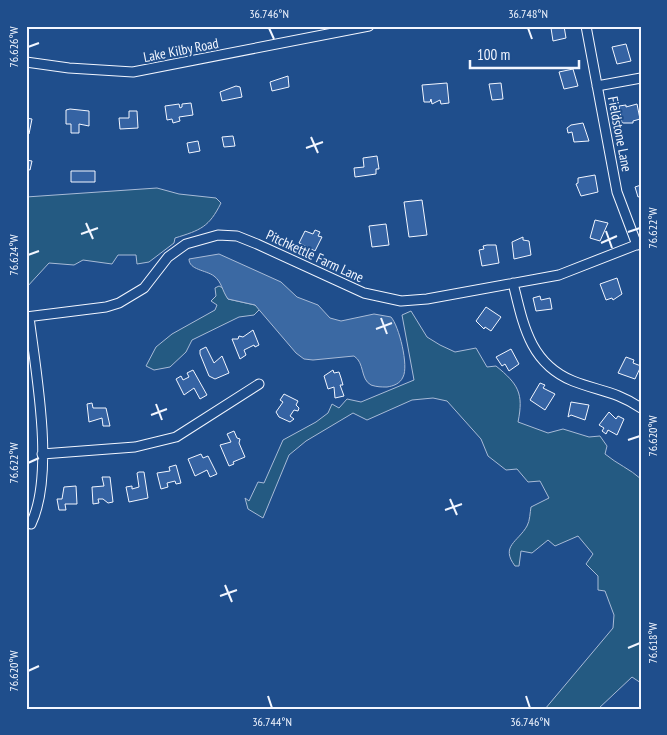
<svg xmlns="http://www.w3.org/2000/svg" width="667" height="735" font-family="'PT Sans Narrow',sans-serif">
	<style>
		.green { fill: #245a82; stroke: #a8bbd7 }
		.water { fill: #3b69a3; stroke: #a8bbd7 }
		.building { fill: #3563a3; stroke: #f2f6ff }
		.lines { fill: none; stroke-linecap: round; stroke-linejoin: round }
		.minor-casing { stroke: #f2f6ff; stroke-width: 11 }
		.minor { stroke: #1f4e8c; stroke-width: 9 }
		.ticks { fill: none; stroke: #f2f6ff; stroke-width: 2 }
		.labels { text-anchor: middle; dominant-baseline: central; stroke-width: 4; stroke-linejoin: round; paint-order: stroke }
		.street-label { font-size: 14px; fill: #f2f6ff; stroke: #1f4e8c }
		.neatline { fill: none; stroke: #f2f6ff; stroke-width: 2 }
		.ticks-label { font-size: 12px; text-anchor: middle; fill: #f2f6ff }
	</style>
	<rect width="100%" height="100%" fill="#1f4e8c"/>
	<path class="green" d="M157 188 179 194 216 198 221 203C209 227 201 230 175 238L174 243 149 262 137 264 136 255H118L112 264 83 260 74 265 49 263 26 288V197Z
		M219 286 223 288 228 299 255 305 260 309 254 315 239 317 192 340 186 352 170 367 154 370 146 366 156 347 172 334 215 310 217 305 211 301 216 296 215 288Z
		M411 311 427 337 440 345 455 352 476 348 487 367 496 366C518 384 524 393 518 422L548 433 563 429 589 437 600 436 607 446 605 454C617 464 630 469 641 479V683L632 677 598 709H545L613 628 614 615 605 591 598 590V576L586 564 593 554 578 536 555 546 548 540 532 553 521 551 519 566H515C500 546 518 542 527 526 530 521 530 512 531 507L549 498 540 481 528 482 517 469 506 470 488 456 481 439 447 401 433 398 412 400 367 420 353 413 306 441 289 455 263 518 248 509 245 498 249 501 258 482 264 483 283 440 316 422 328 413 332 404 339 408 347 399 361 402 414 380 402 315Z"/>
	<path class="water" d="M219 254 281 282 297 297 318 305 330 318 341 321 374 314 391 317C399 326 409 366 403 377 400 384 393 386 387 387 381 387 377 387 371 385 360 379 365 363 354 356L313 360 304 359 296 353 255 305 228 299C222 291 222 282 214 276 206 270 189 270 189 259Z"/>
	<path class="building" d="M553 26H564L566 38 553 41 551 28Z
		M626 44 631 61 617 64 612 47Z
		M573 69 578 86 564 89 559 72Z
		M288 76 289 87 272 91 270 82Z
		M447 83 449 103 441 104 440 100 432 104 431 99 430 102H424L422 85Z
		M501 83 503 99 492 100 489 84Z
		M236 86 240 87 242 97 222 101 220 92Z
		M191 103 193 115 179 117 180 121 173 123 172 119 167 120 165 106 179 104 180 108 182 107V104Z
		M637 104 640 119 633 121V123H622L619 106 626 105V107Z
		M70 109 89 111V126L79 124V133H71V124H66V110Z
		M129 111H137L138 128 120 129 119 118H129Z
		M26 118 32 119 29 134 26 133Z
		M583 123 589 141 574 142 572 132 568 133 567 128 571 125Z
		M233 136 235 146 224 147 222 137Z
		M198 141 200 151 189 153 187 143Z
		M377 156 379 169H376V174L355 177 354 168 364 167 363 158Z
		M26 160 32 161 30 170 26 169Z
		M71 171H95V182H71Z
		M595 175 598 192 581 196 576 184 578 183V178Z
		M641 185V196L638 197 635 187Z
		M422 200 427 235 409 237 404 202Z
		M595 220 608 223 600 241 590 238Z
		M386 224 389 245 372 247 369 226Z
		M315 230 320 232 318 236 322 237 315 251 299 243 305 231 313 234Z
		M523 237V240L529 241 531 255 514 259 512 242Z
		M487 245H496L499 263 482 266 479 250 484 249 483 246Z
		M617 278 622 294 613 300 612 298 606 300 600 284Z
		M540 296 541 300 550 298 552 309 536 311 533 298Z
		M486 307 501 317 491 331 485 327 484 329 476 321Z
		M253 330 259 345 255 347 254 345 244 350 246 355 240 359 232 339H238L239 336 243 337Z
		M206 347 214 363 222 356 229 373 215 379 209 376 200 354V350Z
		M511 349 519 364 509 371 505 364 502 366 496 357Z
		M626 357 634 360 633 363 641 366 635 379 618 373Z
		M193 370 207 395 200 399 194 388 184 395 176 379 181 376 183 380 189 377 187 373Z
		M333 370 334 373 339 372 341 378 343 385H340L344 396 335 398 334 387 328 389 324 376Z
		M540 383 545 385 543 388 555 394 545 410 530 400Z
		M284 394 298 401 296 405 299 408 298 411 294 410 290 416 294 419 290 422 279 417 276 412 283 402 280 400Z
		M571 402 589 405 585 420 571 415 568 417Z
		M92 403 93 408H106L110 426H103L102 418 89 422 87 404Z
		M609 412 616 419 618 416 624 419 617 435 608 430 606 434 602 431 604 428 599 425Z
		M234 431 237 438 240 439 239 443 245 457 233 462 234 464 229 466 220 445 231 442 227 434Z
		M201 454 203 458 208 456 217 474 210 477 207 470 195 476 188 459Z
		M176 465 181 483 176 484 175 481 167 483 168 487 161 489 157 473 170 471 169 467Z
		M139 472H144L148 498 129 502 126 487 132 486V489L139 487 137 473Z
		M102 477H110L113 502 108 503 103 499H98L99 503 93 504 92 487 104 486Z
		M76 486 77 504H65L66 510H59L57 499H62L64 487Z"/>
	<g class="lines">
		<defs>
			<path id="minor" d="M586 26 617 192 637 245
				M26 62 69 68 133 72 369 26
				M597 86 641 78
				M513 283C523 323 529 363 573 381 598 391 616 391 641 408
				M26 317 106 307 119 303 144 288 168 257 186 244 218 235 237 236 257 244 364 293 401 301 427 299 559 275 641 243
				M29 317C36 373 55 474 31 524
				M42 454 135 447 176 437 259 384"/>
		</defs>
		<use href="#minor" class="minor-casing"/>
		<use href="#minor" class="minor"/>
	</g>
	<path class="ticks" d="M269 28 274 39M528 28 532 39M28 47 39 43M311 137 318 153M306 148 323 142M86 223 93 239M606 231 612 248M628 232 640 228M81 234 98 228M601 243 617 236M28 255 39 251M381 318 387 334M376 329 392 323M156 404 162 420M151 415 167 409M628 440 640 436M28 463 39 458M450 499 457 515M445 510 462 504M225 585 232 602M220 596 237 590M628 648 640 643M28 671 39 666M268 696 272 708M526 696 530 708"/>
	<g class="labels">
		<g class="street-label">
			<text transform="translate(181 50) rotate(-11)">Lake Kilby Road</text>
			<text transform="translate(620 134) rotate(79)">Fieldstone Lane</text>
			<text transform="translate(315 256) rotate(25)">Pitchkettle Farm Lane</text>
		</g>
	</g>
	<rect width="667" height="735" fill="none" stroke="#1f4e8c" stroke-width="55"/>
	<path d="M470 60v8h109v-8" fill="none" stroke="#f2f6ff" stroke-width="2.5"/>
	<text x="477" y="60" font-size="15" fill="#f2f6ff" stroke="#1f4e8c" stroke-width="4" paint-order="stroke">100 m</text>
	<rect x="28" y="28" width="612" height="680" class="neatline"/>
	<g class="ticks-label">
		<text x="269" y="18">36.746°N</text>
		<text x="528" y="18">36.748°N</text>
		<text transform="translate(14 47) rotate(-90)" y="4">76.626°W</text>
		<text transform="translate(653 228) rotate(-90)" y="4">76.622°W</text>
		<text transform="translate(14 255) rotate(-90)" y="4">76.624°W</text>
		<text transform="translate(653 436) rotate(-90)" y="4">76.620°W</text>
		<text transform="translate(14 463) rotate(-90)" y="4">76.622°W</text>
		<text transform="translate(653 643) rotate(-90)" y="4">76.618°W</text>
		<text transform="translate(14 671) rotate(-90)" y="4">76.620°W</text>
		<text x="272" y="726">36.744°N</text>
		<text x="530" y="726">36.746°N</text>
	</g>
</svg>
